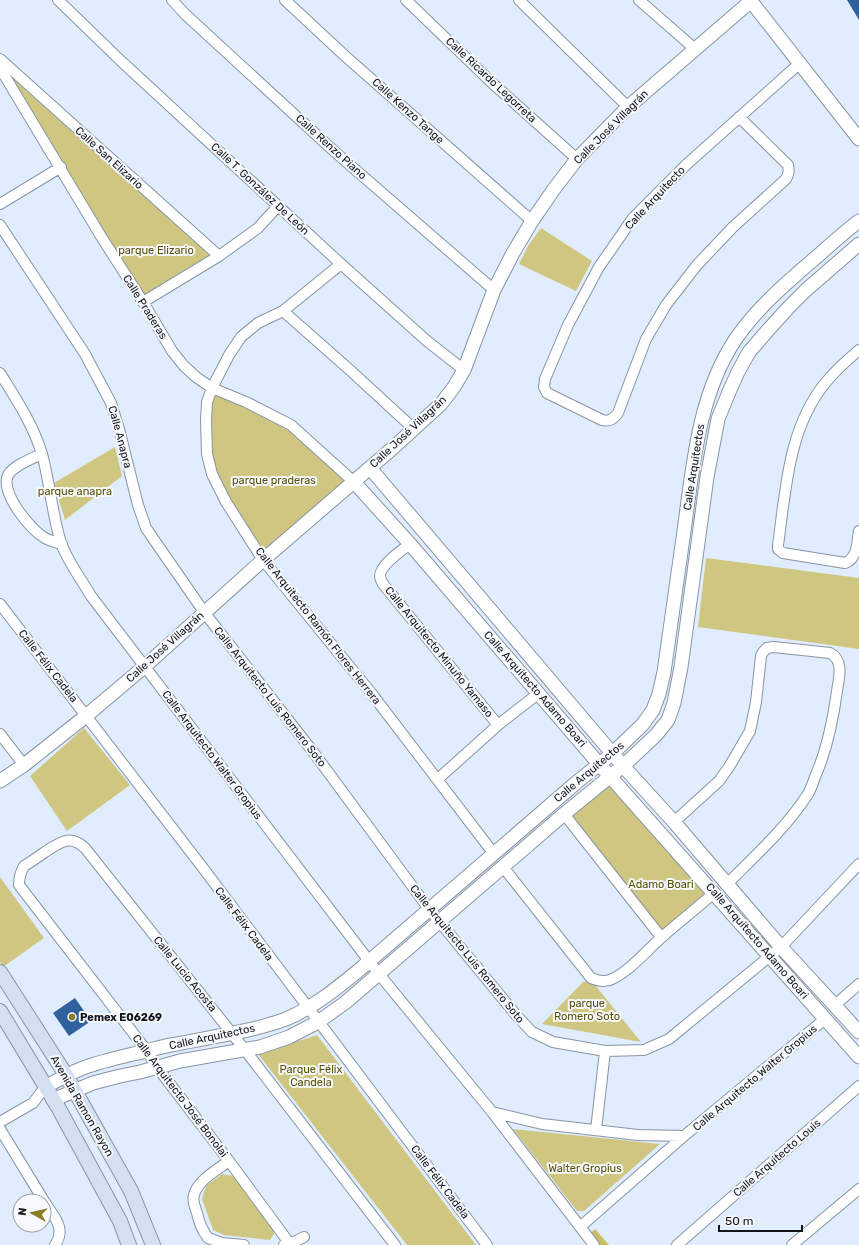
<svg xmlns="http://www.w3.org/2000/svg" width="859" height="1245" font-family="Rubik,sans-serif">
	<style>
		.green { fill: #cfc781 }
		.forest { fill: #c9bd62 }
		.building { fill: #31609e }
		.lines { fill: none; stroke-linecap: round; stroke-linejoin: round }
		.minor-casing { stroke: #8894a4; stroke-width: 12 }
		.tertiary-casing { stroke: #8894a4; stroke-width: 15 }
		.secondary-casing { stroke: #8894a4; stroke-width: 16 }
		.minor { stroke: #fff; stroke-width: 10 }
		.tertiary { stroke: #fff; stroke-width: 13 }
		.secondary { stroke: #d2e0f2; stroke-width: 14 }
		.poi-dot { fill: #887d24; stroke: #f7f9fd; stroke-width: 1.5 }
		.labels { text-anchor: middle; dominant-baseline: central; stroke-width: 4; stroke-linejoin: round; paint-order: stroke }
		.street-label { font-size: 11px; fill: #12161c; stroke: #f7f9fd }
		.park-label { font-size: 11px; fill: #595108; stroke: #f7f9fd }
		.poi-label { font-size: 11px; font-weight: bold; fill: #12161c; stroke: #f7f9fd; text-anchor: start }
	</style>
	<rect width="100%" height="100%" fill="#e0edff"/>
	<path class="green" d="M0 59 219 256 143 302Z
		M541 228 592 261 576 291 519 264 528 246Z
		M212 388 269 413 354 482 263 560 226 502 207 454Z
		M115 447 122 476 65 520 54 483Z
		M706 558 859 578V649L698 627Z
		M84 728 130 785 67 831 30 776Z
		M610 776 714 893 661 937 564 814Z
		M0 877 44 938 3 967 0 962Z
		M591 980 641 1042 542 1024 583 982Z
		M317 1035 476 1245H407L258 1054Z
		M513 1129 660 1144 584 1211H577Z
		M222 1174 233 1176 245 1185 276 1231 270 1240 224 1235 213 1230 202 1199 206 1186Z"/>
	<path class="forest" d="M595 1229 609 1245H599L590 1234Z"/>
	<path class="building" d="M847 0H859V20Z
		M75 998 91 1021 69 1036 53 1013Z"/>
	<g class="lines">
		<defs>
			<path id="minor" d="M58 0 121 61 341 264 427 341 464 370
				M172 0 186 15 335 152 494 290
				M285 0 344 55 532 221
				M406 0 490 81 577 159
				M519 0 628 107
				M639 0 695 49
				M0 59 219 256
				M0 68 102 238 143 302 172 351 184 366 196 377 212 388 246 402 291 425 354 482
				M739 117 788 165C789 171 789 174 786 179L733 227 697 265 666 305 646 339 618 413C613 419 610 422 602 420L547 393 544 387 545 379 568 325 599 267 633 218 687 164 800 63
				M0 204 61 167
				M0 225 85 354 111 403 119 429 138 505 146 528 159 547 204 612 314 753 429 909 517 1016 532 1032 553 1042 605 1051 644 1050 669 1039 781 947 859 864
				M341 264 283 311 258 323 241 337 229 355 212 388 207 402 206 420 207 454 212 474 226 502 263 560 372 694 494 854
				M143 302 219 256 258 228 278 206
				M283 311 351 371 414 429
				M859 350C847 360 836 370 826 382 788 428 786 489 778 545V549L783 553 845 563C858 558 857 542 859 531
				M0 373C16 399 33 424 42 454 50 483 52 514 61 543 68 562 81 579 91 596L379 974 492 1112 594 1245
				M42 454C31 459 14 465 8 475 0 493 30 529 45 538 50 541 56 542 62 544
				M410 544C402 550 380 565 380 576 380 579 382 582 383 584L498 725
				M0 604 203 868 487 1245
				M0 734 24 765
				M438 779 498 725 539 693
				M564 814 661 937
				M674 822 719 781 729 767 750 731 756 702 761 656 763 652 767 648 774 647 830 653C844 660 839 678 837 691 833 720 827 750 815 777 813 783 811 789 808 794 786 828 755 856 726 885
				M503 867 591 978C598 981 605 983 612 979 630 971 647 950 662 937 679 922 697 908 714 893
				M835 1005 859 984
				M492 1112 542 1124 638 1135 684 1136 825 1019
				M0 1122 33 1103 45 1087
				M0 1129 44 1201
				M596 1130 605 1051
				M229 1161C218 1169 197 1181 194 1195 192 1201 195 1207 197 1213 199 1223 202 1230 208 1238L222 1243 244 1245
				M44 1201C53 1216 67 1228 55 1245
				M580 1227 684 1136
				M290 1244 229 1161 157 1067 147 1051 19 885C19 877 20 873 24 866 31 862 38 857 45 852 60 842 70 834 85 848L245 1050 395 1245
				M284 1245 290 1244 304 1237
				M677 1245 859 1086
				M792 1245 859 1189"/>
			<path id="tertiary" d="M750 0 859 139
				M370 468 623 766 674 822 781 947 859 1032
				M354 482 410 544 599 764 859 1057
				M0 781 24 765 86 716 144 667 263 560 394 447 441 404 454 387 464 370 494 290 513 253 532 221 554 189 577 159 628 107 751 1
				M45 1087C58 1080 70 1073 83 1068 99 1062 116 1058 133 1054 148 1051 162 1046 177 1044 214 1036 251 1032 286 1019 313 1008 337 988 359 970L577 782 613 753 643 724 653 710 659 694 664 672C671 625 677 578 684 531 693 466 698 396 735 340 756 309 785 284 813 260 828 247 843 233 859 221
				M53 1100 93 1083 120 1076 140 1072 180 1061 260 1047 289 1037 318 1022 346 1002 564 814 623 766 656 735 668 720 674 703 681 667 707 477 718 419 729 392 738 372 749 352 769 329 789 307 806 290 859 244"/>
			<path id="secondary" d="M0 972 66 1075 131 1191 153 1245
				M0 1011 58 1107 120 1221 129 1245"/>
		</defs>
		<use href="#minor" class="minor-casing"/>
		<use href="#tertiary" class="tertiary-casing"/>
		<use href="#secondary" class="secondary-casing"/>
		<use href="#minor" class="minor"/>
		<use href="#tertiary" class="tertiary"/>
		<use href="#secondary" class="secondary"/>
	</g>
	<circle class="poi-dot" cx="72" cy="1017" r="4"/>
	<g class="labels">
		<g class="street-label">
			<text transform="translate(491 80) rotate(43)">Calle Ricardo Legorreta</text>
			<text transform="translate(408 111) rotate(42)">Calle Kenzo Tange</text>
			<text transform="translate(611 127) rotate(-45)">Calle José Villagrán</text>
			<text transform="translate(331 147) rotate(42)">Calle Renzo Piano</text>
			<text transform="translate(109 158) rotate(42)">Calle San Elizario</text>
			<text transform="translate(260 189) rotate(43)">Calle T. González De León</text>
			<text transform="translate(655 198) rotate(-47)">Calle Arquitecto</text>
			<text transform="translate(145 307) rotate(58)">Calle Praderas</text>
			<text transform="translate(408 432) rotate(-43)">Calle José Villagrán</text>
			<text transform="translate(120 437) rotate(75)">Calle Anapra</text>
			<text transform="translate(694 467) rotate(-81)">Calle Arquitectos</text>
			<text transform="translate(318 626) rotate(52)">Calle Arquitecto Ramón Flores Herrera</text>
			<text transform="translate(165 647) rotate(-42)">Calle José Villagrán</text>
			<text transform="translate(439 652) rotate(51)">Calle Arquitecto Minuño Yamaso</text>
			<text transform="translate(48 666) rotate(52)">Calle Félix Cadela</text>
			<text transform="translate(535 689) rotate(49)">Calle Arquitecto Adamo Boari</text>
			<text transform="translate(270 697) rotate(52)">Calle Arquitecto Luis Romero Soto</text>
			<text transform="translate(212 755) rotate(53)">Calle Arquitecto Walter Gropius</text>
			<text transform="translate(589 772) rotate(-40)">Calle Arquitectos</text>
			<text transform="translate(244 924) rotate(53)">Calle Félix Cadela</text>
			<text transform="translate(757 941) rotate(49)">Calle Arquitecto Adamo Boari</text>
			<text transform="translate(467 954) rotate(51)">Calle Arquitecto Luis Romero Soto</text>
			<text transform="translate(185 974) rotate(51)">Calle Lucio Acosta</text>
			<text transform="translate(212 1037) rotate(-12)">Calle Arquitectos</text>
			<text transform="translate(755 1078) rotate(-40)">Calle Arquitecto Walter Gropius</text>
			<text transform="translate(180 1096) rotate(53)">Calle Arquitecto José Bonolai</text>
			<text transform="translate(82 1106) rotate(60)">Avenida Ramon Rayon</text>
			<text transform="translate(777 1158) rotate(-41)">Calle Arquitecto Louis</text>
			<text transform="translate(440 1182) rotate(53)">Calle Félix Cadela</text>
		</g>
		<g class="park-label">
			<text x="156" y="250">parque Elizario</text>
			<text x="274" y="480">parque praderas</text>
			<text x="75" y="491">parque anapra</text>
			<text x="661" y="884">Adamo Boari</text>
			<text x="587" y="1003">parque<tspan x="587" dy="13">Romero Soto</tspan></text>
			<text x="311" y="1069">Parque Félix<tspan x="311" dy="13">Candela</tspan></text>
			<text x="585" y="1168">Walter Gropius</text>
		</g>
		<g class="poi-label">
			<text x="80" y="1017">Pemex E06269</text>
		</g>
	</g>
	<g transform="translate(32 1213) rotate(278)"><circle r="19" fill="#f7f9fd" stroke="#9b9ea3"/>
	<path d="M0-3L7 15L0 10L-7 15Z" fill="#887d24"/>
	<text y="-6" font-size="11" font-weight="bold" text-anchor="middle" fill="#12161c">N</text>
	</g>
	<path d="M719 1225v6h83v-6" fill="none" stroke="#12161c" stroke-width="2"/>
	<text x="725" y="1225" font-size="12" fill="#12161c" stroke="#f7f9fd" stroke-width="3" paint-order="stroke">50 m</text>
</svg>
